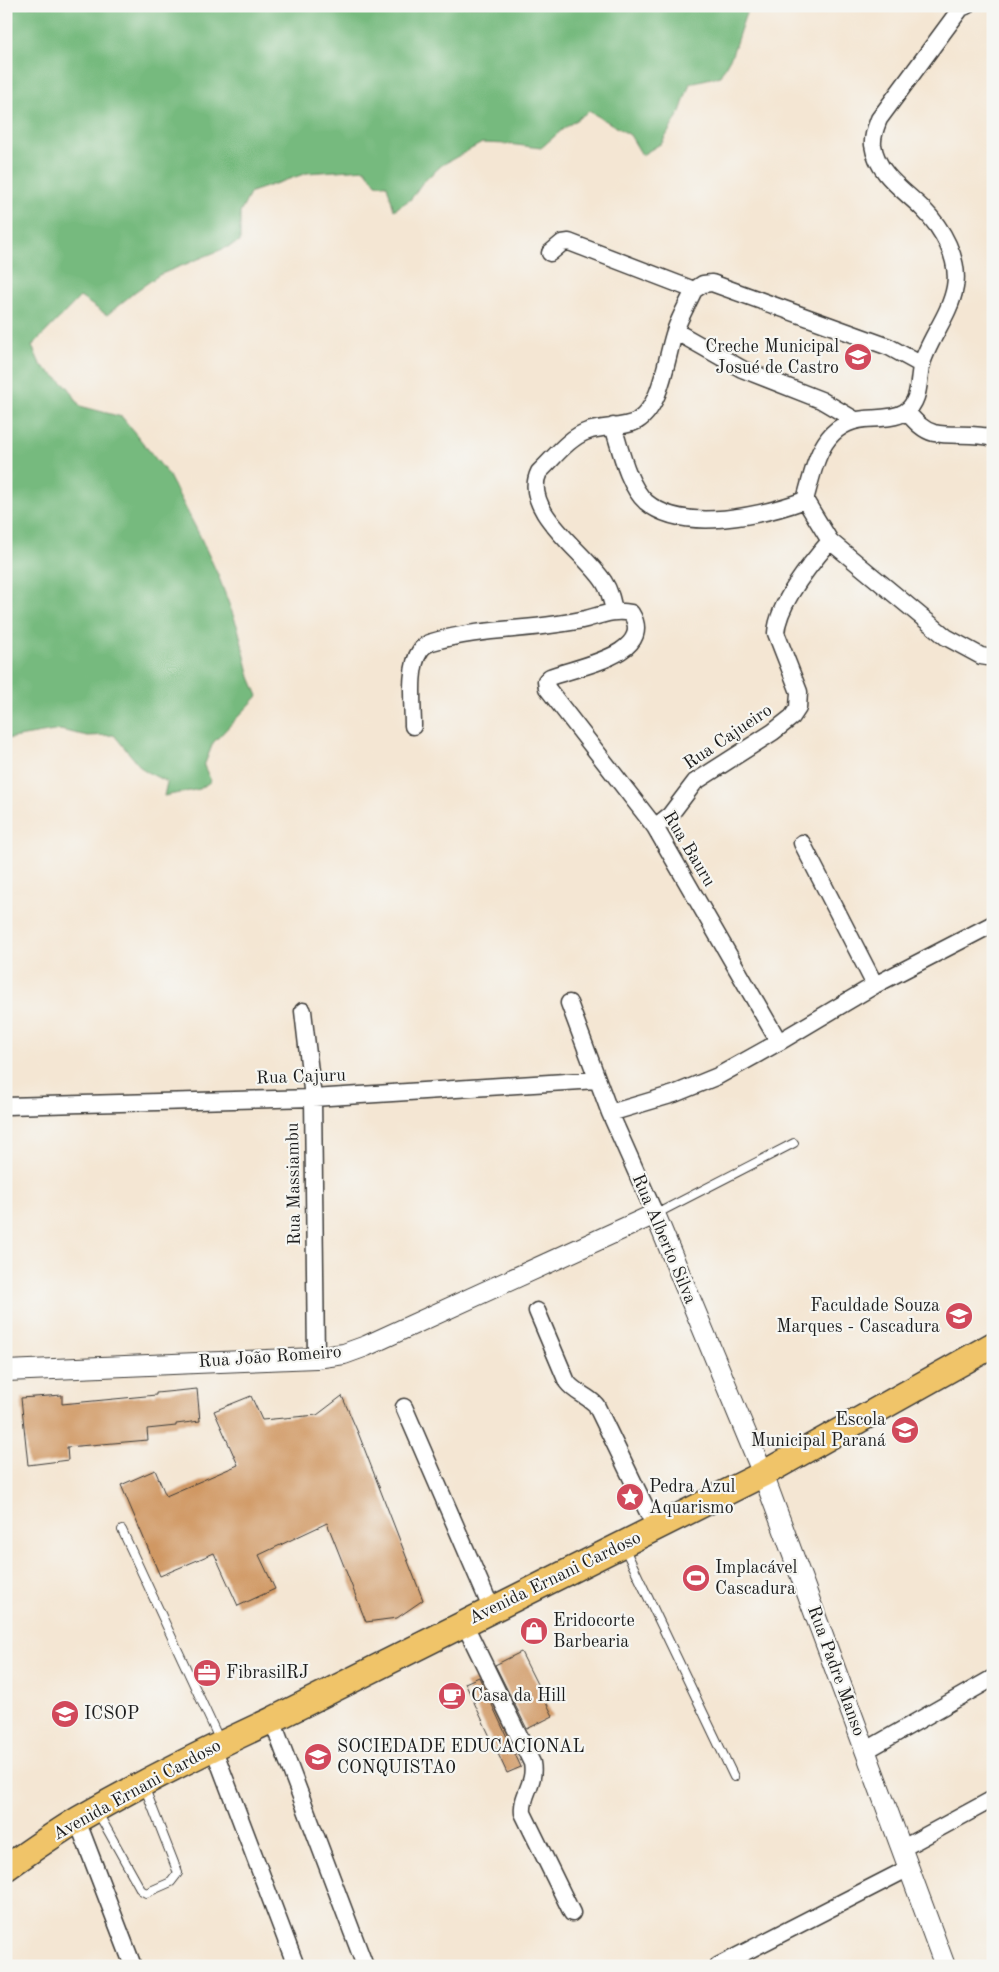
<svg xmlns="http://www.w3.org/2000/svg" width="999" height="1972" font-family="'Old Standard TT',serif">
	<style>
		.forest { fill: #76ba7e; stroke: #496b4d }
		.building { fill: #d09864 }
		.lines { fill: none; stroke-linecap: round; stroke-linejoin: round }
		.service-casing { stroke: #3c3a37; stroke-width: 10 }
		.minor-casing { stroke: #3c3a37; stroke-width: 19 }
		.tertiary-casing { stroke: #3c3a37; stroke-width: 22 }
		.primary-casing { stroke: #3c3a37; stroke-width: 28 }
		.service { stroke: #fff; stroke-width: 8 }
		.minor { stroke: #fff; stroke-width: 16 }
		.tertiary { stroke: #fff; stroke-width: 20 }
		.primary { stroke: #f0c469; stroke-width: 25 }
		.labels { text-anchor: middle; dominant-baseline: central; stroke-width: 4.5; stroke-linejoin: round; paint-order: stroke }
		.poi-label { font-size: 18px; fill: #1c1c1c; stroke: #f6f6f2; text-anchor: start }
		.street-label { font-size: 18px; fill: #1c1c1c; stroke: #f6f6f2 }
	</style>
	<rect width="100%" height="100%" fill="#f6f6f2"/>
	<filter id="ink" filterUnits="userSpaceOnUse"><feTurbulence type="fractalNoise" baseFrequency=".02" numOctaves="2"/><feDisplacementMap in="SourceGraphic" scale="10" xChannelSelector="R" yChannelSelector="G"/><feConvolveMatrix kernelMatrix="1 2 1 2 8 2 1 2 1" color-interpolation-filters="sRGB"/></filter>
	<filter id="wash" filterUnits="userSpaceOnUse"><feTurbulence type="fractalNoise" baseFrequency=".0096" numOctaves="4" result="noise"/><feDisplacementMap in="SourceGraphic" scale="20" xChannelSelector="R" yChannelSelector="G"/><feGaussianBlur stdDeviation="1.12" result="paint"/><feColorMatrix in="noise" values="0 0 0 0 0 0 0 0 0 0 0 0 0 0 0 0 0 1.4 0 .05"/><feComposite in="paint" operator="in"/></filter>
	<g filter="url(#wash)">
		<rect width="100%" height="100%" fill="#f4e6d3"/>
		<path class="forest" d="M6 6H751L745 16 732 55 720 76 690 83 680 112 662 143 642 155 630 135 589 111 563 129 541 148 508 144 482 143 442 165 422 183 411 199 394 210 387 185 376 184 365 169 307 173 251 192 240 213V242L159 275 136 291 107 315 80 297 32 346 40 364 69 388 80 406 122 417 168 474 199 534 218 575 238 628 250 677 258 696 213 743 204 766 211 781 200 789 164 796 167 782 143 770 114 735 88 736 60 730 6 739Z"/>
		<g id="blocks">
			<path class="building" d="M197 1389 200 1421 176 1424V1426L147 1429 148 1440 67 1447 68 1460 28 1465 21 1398 62 1395V1404L156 1395V1393Z
				M251 1396 262 1420 317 1415 342 1396 359 1435 423 1600 397 1618 366 1622 327 1523 259 1555 275 1589 238 1606 214 1553 160 1576 121 1485 155 1470 166 1496 238 1465 214 1411Z
				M521 1652 553 1716 527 1729 495 1665Z
				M479 1677 521 1767 507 1773 465 1683Z"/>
		</g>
	</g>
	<g filter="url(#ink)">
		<use href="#blocks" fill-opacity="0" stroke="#3c3a37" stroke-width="1"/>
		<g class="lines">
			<defs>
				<path id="service" d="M656 1214 794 1143
					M122 1530 220 1741
					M624 1547 734 1777
					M98 1813 141 1890 146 1893 171 1882 178 1873 144 1786"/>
				<path id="minor" d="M966 6 961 8 879 119C876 127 872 136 873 145 877 174 904 190 923 209 942 228 960 259 955 287 950 316 927 341 921 367 918 382 920 402 905 412 894 419 878 418 865 419 821 423 815 465 805 500L830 541 946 637 981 656 993 658
					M550 253 562 243 569 242 694 290
					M694 290 703 284 712 283 889 347 922 365
					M675 331 742 369 821 400 855 420
					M906 411C914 420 922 430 934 433 953 437 973 432 993 438
					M613 426C620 448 628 486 646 502 684 534 764 515 805 500
					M614 611C612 601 610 591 604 582 586 553 520 510 539 472 553 459 569 437 588 431 603 426 624 428 637 421 662 406 666 357 675 331 680 317 688 303 694 290
					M413 726C413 706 408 668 420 651 422 647 428 643 432 642 482 627 536 631 586 619 601 615 615 609 631 613 657 655 575 667 550 677L546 681 547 688 655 827 779 1042
					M655 827 670 815 695 782 773 732 792 717 798 708 799 692 776 633C778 603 811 563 830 541
					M802 843 875 985
					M569 1003 610 1113 655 1214
					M303 1011 313 1098 316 1358
					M6 1106 313 1098 597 1080
					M610 1113 674 1094 718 1076 779 1042 875 985 993 924
					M537 1311 567 1382C575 1393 587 1395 596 1405L656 1529
					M404 1407 492 1610
					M464 1623 532 1763C536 1784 521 1794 523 1813L572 1913
					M272 1720 365 1966
					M213 1747 296 1966
					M865 1751 993 1678
					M77 1820 133 1966
					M901 1849 993 1799
					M718 1966 909 1868"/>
				<path id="tertiary" d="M6 1371 316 1358 344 1354 366 1346 655 1214 763 1474 945 1966"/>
				<path id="primary" d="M6 1868C30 1851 54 1834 79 1819 141 1783 207 1750 272 1720L763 1474 993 1345"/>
			</defs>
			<use href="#service" class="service-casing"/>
			<use href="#minor" class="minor-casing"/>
			<use href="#tertiary" class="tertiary-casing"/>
			<use href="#primary" class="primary-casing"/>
			<use href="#service" class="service"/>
			<use href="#minor" class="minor"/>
			<use href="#tertiary" class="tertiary"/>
			<use href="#primary" class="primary"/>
		</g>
	</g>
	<defs>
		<symbol id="school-disc" viewBox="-11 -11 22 22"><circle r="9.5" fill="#d1495b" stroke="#f6f6f2"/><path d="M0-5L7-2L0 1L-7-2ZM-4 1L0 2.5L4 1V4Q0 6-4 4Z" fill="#fff"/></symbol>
		<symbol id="university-disc" viewBox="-11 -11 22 22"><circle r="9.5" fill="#d1495b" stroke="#f6f6f2"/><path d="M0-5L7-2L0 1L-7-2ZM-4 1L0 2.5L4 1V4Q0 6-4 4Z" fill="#fff"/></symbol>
		<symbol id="sight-disc" viewBox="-11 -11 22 22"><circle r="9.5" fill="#d1495b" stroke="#f6f6f2"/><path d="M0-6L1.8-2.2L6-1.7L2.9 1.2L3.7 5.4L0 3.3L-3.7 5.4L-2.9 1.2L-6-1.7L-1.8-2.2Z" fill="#fff"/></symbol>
		<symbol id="stadium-disc" viewBox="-11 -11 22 22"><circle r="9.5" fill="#d1495b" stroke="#f6f6f2"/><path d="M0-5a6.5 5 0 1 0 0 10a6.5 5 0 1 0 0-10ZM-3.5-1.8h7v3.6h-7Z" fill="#fff"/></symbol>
		<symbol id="shop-disc" viewBox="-11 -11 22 22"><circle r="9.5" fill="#d1495b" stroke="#f6f6f2"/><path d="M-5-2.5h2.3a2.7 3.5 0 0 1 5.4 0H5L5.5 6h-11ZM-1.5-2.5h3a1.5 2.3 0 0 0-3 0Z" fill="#fff"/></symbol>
		<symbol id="office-disc" viewBox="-11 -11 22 22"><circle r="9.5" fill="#d1495b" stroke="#f6f6f2"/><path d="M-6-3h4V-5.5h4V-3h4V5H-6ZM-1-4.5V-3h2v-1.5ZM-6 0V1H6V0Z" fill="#fff"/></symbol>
		<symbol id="cafe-disc" viewBox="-11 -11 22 22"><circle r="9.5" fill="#d1495b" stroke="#f6f6f2"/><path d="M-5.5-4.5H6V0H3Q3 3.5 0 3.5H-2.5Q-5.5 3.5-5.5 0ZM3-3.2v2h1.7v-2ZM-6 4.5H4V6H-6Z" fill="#fff"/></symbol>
	</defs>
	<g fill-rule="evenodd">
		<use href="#school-disc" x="842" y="341" width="32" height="32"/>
		<use href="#university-disc" x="943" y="1300" width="32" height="32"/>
		<use href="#school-disc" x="889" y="1414" width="32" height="32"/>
		<use href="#sight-disc" x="614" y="1481" width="32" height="32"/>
		<use href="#stadium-disc" x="680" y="1562" width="32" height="32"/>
		<use href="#shop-disc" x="518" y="1615" width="32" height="32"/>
		<use href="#office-disc" x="191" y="1657" width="32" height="32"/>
		<use href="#cafe-disc" x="436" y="1680" width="32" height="32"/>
		<use href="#school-disc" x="49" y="1698" width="32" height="32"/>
		<use href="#school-disc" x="302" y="1741" width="32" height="32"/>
	</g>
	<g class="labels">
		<g class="poi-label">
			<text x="839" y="347" text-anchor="end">Creche Municipal<tspan x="839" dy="21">Josué de Castro</tspan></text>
			<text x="940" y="1306" text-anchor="end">Faculdade Souza<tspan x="940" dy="21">Marques - Cascadura</tspan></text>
			<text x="886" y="1420" text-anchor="end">Escola<tspan x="886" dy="21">Municipal Paraná</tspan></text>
			<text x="649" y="1487">Pedra Azul<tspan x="649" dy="21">Aquarismo</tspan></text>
			<text x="715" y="1568">Implacável<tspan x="715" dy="21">Cascadura</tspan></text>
			<text x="553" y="1621">Eridocorte<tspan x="553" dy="21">Barbearia</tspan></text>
			<text x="226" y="1673">FibrasilRJ</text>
			<text x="471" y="1696">Casa da Hill</text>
			<text x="84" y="1714">ICSOP</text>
			<text x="337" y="1747">SOCIEDADE EDUCACIONAL<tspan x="337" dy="21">CONQUISTA0</tspan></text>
		</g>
		<g class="street-label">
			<text transform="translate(728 737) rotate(-34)">Rua Cajueiro</text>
			<text transform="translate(689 849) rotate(59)">Rua Bauru</text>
			<text transform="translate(301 1077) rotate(-2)">Rua Cajuru</text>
			<text transform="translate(294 1184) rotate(-91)">Rua Massiambu</text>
			<text transform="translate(664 1239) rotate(67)">Rua Alberto Silva</text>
			<text transform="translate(270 1357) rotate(-4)">Rua João Romeiro</text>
			<text transform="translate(555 1578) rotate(-26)">Avenida Ernani Cardoso</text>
			<text transform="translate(836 1671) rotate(70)">Rua Padre Manso</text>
			<text transform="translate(137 1790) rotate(-29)">Avenida Ernani Cardoso</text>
		</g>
	</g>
	<rect width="999" height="1972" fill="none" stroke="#f6f6f2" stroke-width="25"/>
</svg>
